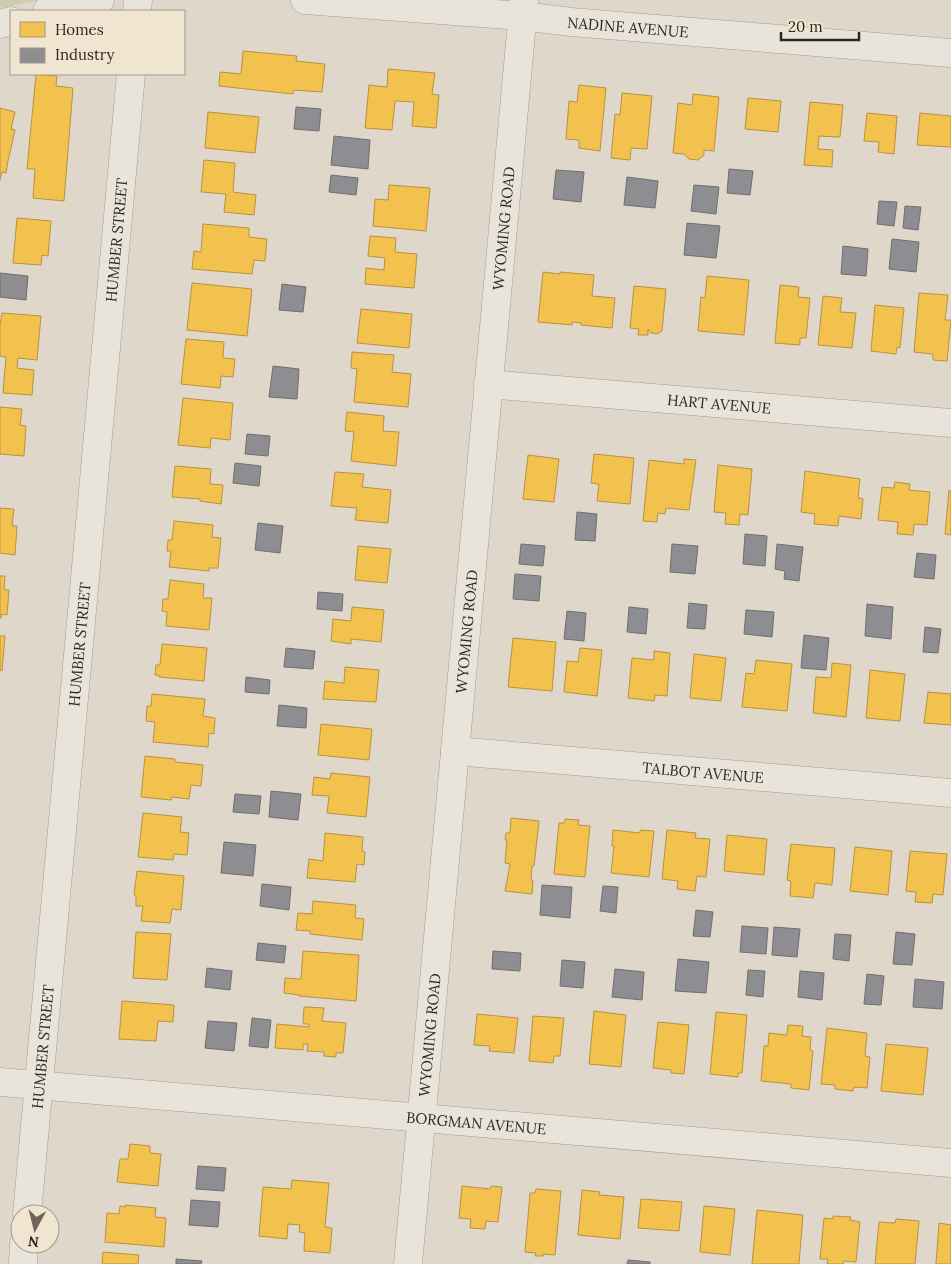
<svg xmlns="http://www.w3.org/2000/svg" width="951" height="1264" font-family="Lora,serif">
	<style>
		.green { fill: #cecdae }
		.homes { fill: #f2c14e; stroke: #b89240 }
		.industry { fill: #8d8d92; stroke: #716e6f }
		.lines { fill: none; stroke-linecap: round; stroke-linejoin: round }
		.street-casing { stroke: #a49d94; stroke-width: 29 }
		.street { stroke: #e8e3db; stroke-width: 28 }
		.labels { text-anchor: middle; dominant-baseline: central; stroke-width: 5; stroke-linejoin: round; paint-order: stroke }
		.street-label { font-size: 15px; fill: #31261e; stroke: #f0e5d0 }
	</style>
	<rect width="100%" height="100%" fill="#dfd7ca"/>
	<path class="green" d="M0 0H39L2 8 0 7Z"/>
	<path class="homes" d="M243 51 297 56 296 61 325 64 322 92 294 90 293 94 219 86 220 72 241 74Z
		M388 69 435 73 432 94 439 95 436 128 412 126 414 102 395 101 392 130 365 128 369 85 387 87Z
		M36 74 57 76 56 86 73 88 64 201 33 198 35 169H27Z
		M579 85 606 88 600 151 579 148V140L566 139 569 101 577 102Z
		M622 93 652 96 647 149 631 148 630 160 611 158 615 114 620 115Z
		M693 94 719 97 714 151 704 150V155L698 160 689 159 684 154 673 153 678 103 692 105Z
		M748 98 781 101 778 132 745 129Z
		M810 102 843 105 840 137 819 136 818 149 833 150 832 167 804 165Z
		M0 108 15 112 11 129 15 130 8 161 6 173 2 172 0 180Z
		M208 112 259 117 255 153 205 148Z
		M867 113 897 116 894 154 878 152 879 142 864 141Z
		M920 113 951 116V147L917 145Z
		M204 160 235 163 233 192 256 195 254 215 224 212 226 194 201 192Z
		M389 185 430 188 426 231 373 226 375 199 388 200Z
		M17 218 51 221 48 256 42 255 41 265 13 263Z
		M203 224 249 228V237L267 239 265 261 254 260 252 274 192 269 194 251 201 252Z
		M370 236 396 238 395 252 417 254 414 288 365 284 366 268 384 270 385 258 368 256Z
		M543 272 560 274V272L594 275 592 296 615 298 612 328 581 325V323L572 322V325L538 322Z
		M707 276 749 280 744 335 698 331 701 297 705 298Z
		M192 283 252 289 247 336 187 330Z
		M780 285 799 287 798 297 810 298 806 338H800V345L775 343Z
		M634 286 666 289 662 331 657 334 651 333 648 329V335H638L639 329 630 328Z
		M919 293 948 295 945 320H951L947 361 933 360V354L914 352Z
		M823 296 842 298 840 312 856 313 852 348 818 345Z
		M875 305 904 308 900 348 897 347 896 354 871 351Z
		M361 309 412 314 409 348 357 343Z
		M2 313 41 316 37 360 18 358 17 368 34 370 32 395 3 393 6 357 0 356V325Z
		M186 339 224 342 223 358 235 359 233 377 221 376 220 388 181 384Z
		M352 352 394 355 392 372 411 374 408 407 354 402 357 369 351 368Z
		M183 398 233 403 230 440 211 438 210 448 178 445Z
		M0 407 22 409 20 425 26 426 24 456 0 454Z
		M347 412 384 416 383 431 399 432 396 466 351 461 354 432 345 431Z
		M594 454 634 458 630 504 597 501 599 484 591 483Z
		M528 455 559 459 554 502 523 499Z
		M684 459 696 460 689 510 666 508 665 514 658 513 657 522 643 521 649 460 684 464Z
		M718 465 752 469 748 515 740 514 739 525 725 524 726 513 714 512Z
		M175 466 211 469 210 484 223 485 221 504 200 501V499L172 497Z
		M805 471 860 479 858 498 863 499 861 519 839 516 838 526 814 524 815 514 801 512Z
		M335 472 364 474 362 487 391 490 388 523 355 520 357 508 331 506Z
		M895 482 910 484 909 490 930 492 927 525 914 524 913 535 897 534 898 522 878 520 882 487 894 488Z
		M949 490 951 491V535L945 534Z
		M0 508 14 509 12 526H17L15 555 0 553Z
		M174 521 213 525 212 537 221 538 218 568H209V571L169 567 171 551H167L168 540H172Z
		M358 546 391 549 387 583 355 580Z
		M0 576H5L4 590H9L7 615 2 614 1 618H0Z
		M170 580 204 584 203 598H212L209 630 166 626 167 612 162 611 163 599H168Z
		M352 607 384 610 381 642 351 639V644L331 641 333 619 351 621Z
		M0 636H5L2 671 0 670Z
		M513 638 556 642 552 691 508 687Z
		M162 644 207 648 204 681 159 677V675H155L156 665H160Z
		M580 648 602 650 597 696 564 692 567 661 578 662Z
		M654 651 670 653 667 696 655 695 654 701 628 698 632 658 654 660Z
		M694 654 726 658 721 701 690 698Z
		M756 660 792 664 787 711 742 707 746 673 754 674Z
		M832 663 851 665 846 717 813 713 816 677 831 678Z
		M345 667 379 670 376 702 323 699 325 681 344 683Z
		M870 670 905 674 900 721 866 718Z
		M928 692 951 694V725L924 723Z
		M152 694 205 699 203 716 215 718 214 734 209 733 208 747 153 742 155 722 146 721 147 706H151Z
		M321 724 372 729 369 760 318 755Z
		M145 756 175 759V762L203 765 201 786 191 785 189 799 172 797 171 800 141 797Z
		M331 773 370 777 366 817 327 813 329 796 312 795 314 777 330 779Z
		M143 813 182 817 180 832 189 833 187 855 174 854 173 860 138 857Z
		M511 818 539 821 534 866H532L531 880H533L532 894 505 891 510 864 505 863 507 840H505L506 833H510Z
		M565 819 579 820 578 825 590 826 585 877 554 874 559 823H564Z
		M613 830 640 833V830L654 831 649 877 611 873 614 846H612Z
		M667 830 696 833 695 838 710 839 706 877 697 876 695 891 677 889 678 881 662 879Z
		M325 833 363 837 362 851 365 852 364 865 357 864 355 882 307 878 309 859 323 861Z
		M727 835 767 839 764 875 724 871Z
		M791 844 835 848 832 885 815 883 813 898 790 896 791 881 787 880Z
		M855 847 892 851 888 895 850 891Z
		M910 851 947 854 943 895 933 894 932 903 915 902 916 892 906 891Z
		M137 871 184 876 181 910 172 909 170 923 141 921 143 906H136V896L134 895Z
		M313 901 356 905 355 918 364 919 362 940 310 934V931L296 930 298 913 312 914Z
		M136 932 171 934 167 980 133 978Z
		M303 951 359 955 356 1001 299 996V995L284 993 285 978 301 979Z
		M122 1001 174 1005 173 1022 158 1021 156 1041 119 1039Z
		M304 1007 324 1008 322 1021 346 1023 343 1053H336V1057L324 1056V1052L307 1051 308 1044H303V1050L275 1048 277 1024 309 1027V1024H303Z
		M594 1011 626 1015 621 1067 589 1064Z
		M716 1012 747 1015 742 1073H738V1077L710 1074Z
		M477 1014 518 1018 514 1053 489 1051 490 1046 474 1045Z
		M533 1016 564 1018 560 1056H554L553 1063 529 1061Z
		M658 1022 689 1025 684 1074 671 1073V1070L653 1068Z
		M788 1025 803 1026 802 1036 811 1037 810 1050 813 1051 809 1090 791 1088V1084L761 1081 764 1046H768L769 1033 787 1035Z
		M827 1028 867 1033 865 1056 870 1057 867 1088 854 1087 853 1091 835 1089V1085L821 1084Z
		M886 1044 928 1048 923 1095 881 1091Z
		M130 1144 150 1146V1153L161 1154 158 1186 117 1182 120 1159H128Z
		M292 1180 329 1183 325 1227 332 1228 330 1253 304 1251 305 1233 299 1232 300 1225 288 1224 287 1239 259 1236 263 1187 291 1189Z
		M462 1186 490 1189 491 1186 502 1187 498 1222 486 1221 485 1229 470 1228 471 1219 459 1218Z
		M536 1189 561 1191 555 1255 543 1254V1256H535L536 1253 525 1252 530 1193H535Z
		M582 1190 600 1192 599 1195 624 1197 620 1239 578 1235Z
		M641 1199 682 1202 679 1231 638 1228Z
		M125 1205 156 1208 155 1217 166 1218 164 1247 105 1242 107 1213 119 1214 120 1206 125 1207Z
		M704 1206 735 1209 730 1255 700 1252Z
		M757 1210 803 1215 799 1264H752Z
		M833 1216 851 1217 850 1220 860 1222 856 1262 844 1261 843 1264H827L828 1259H820L824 1218 833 1219Z
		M896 1219 919 1221 915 1264H875L879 1222 895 1223Z
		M939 1223 951 1225V1264H936Z
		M103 1252 139 1255 138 1264H102Z"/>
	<path class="industry" d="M296 107 321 109 319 131 294 129Z
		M334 136 370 140 368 169 331 165Z
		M729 169 753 171 750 195 727 193Z
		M556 170 584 172 581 202 553 199Z
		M331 175 358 178 356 195 329 192Z
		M627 177 658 181 655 208 624 205Z
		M694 185 719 187 716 214 691 211Z
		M879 201 897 202 894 226 877 224Z
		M905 206 921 207 918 230 903 228Z
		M687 223 720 226 716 258 684 255Z
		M892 239 919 242 916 272 889 269Z
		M843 246 868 249 866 276 841 274Z
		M0 273 28 276 26 300 0 297Z
		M282 284 306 287 303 312 279 310Z
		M273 366 299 369 297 399 269 397Z
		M247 434 270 436 268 456 245 454Z
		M235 463 261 466 259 486 233 483Z
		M577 512 597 514 595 541 575 540Z
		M258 523 283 526 280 553 255 550Z
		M745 534 767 536 765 566 743 564Z
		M521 544 545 546 543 566 519 564Z
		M672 544 698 546 695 574 670 572Z
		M777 544 803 547 799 581 784 579 785 571 775 569Z
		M917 553 936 555 934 579 914 577Z
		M515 574 541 576 539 601 513 599Z
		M318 592 343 594 342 611 317 609Z
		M689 603 707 605 705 629 687 628Z
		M867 604 893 607 891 639 865 636Z
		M629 607 648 609 646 634 627 632Z
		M746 610 774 612 772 637 744 634Z
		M567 611 586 613 584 641 564 639Z
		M925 627 941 629 938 653 923 652Z
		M804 635 829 638 826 670 801 668Z
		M286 648 315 651 313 669 284 667Z
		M246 677 270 680 269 694 245 692Z
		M279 705 307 708 306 728 277 726Z
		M271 791 301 794 298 820 269 817Z
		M235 794 261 796 259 814 233 812Z
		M224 842 256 845 253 876 221 873Z
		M262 884 291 887 289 910 260 906Z
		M542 885 572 887 570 918 540 915Z
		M603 886 618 887 616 913 600 911Z
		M696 910 713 912 710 937 693 936Z
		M742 926 768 928 766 954 740 952Z
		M774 927 800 929 797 957 772 955Z
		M896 932 915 934 912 965 893 964Z
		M835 934 851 935 849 961 833 959Z
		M258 943 286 946 284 963 256 960Z
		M493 951 521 953 520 971 492 969Z
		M678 959 709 962 706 993 675 991Z
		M562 960 585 962 583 988 560 986Z
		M207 968 232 971 230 990 205 987Z
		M615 969 644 972 642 1000 612 997Z
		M748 970 765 971 763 997 746 995Z
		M800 971 824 973 822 1000 798 997Z
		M867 974 884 976 881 1005 864 1004Z
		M915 979 944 982 942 1009 913 1007Z
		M252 1018 271 1020 268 1048 249 1046Z
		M208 1021 237 1023 234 1051 205 1048Z
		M198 1166 226 1168 224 1191 196 1189Z
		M191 1200 220 1202 218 1227 189 1225Z
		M176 1259 202 1261 201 1264H176Z
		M628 1260 650 1262V1264H627Z"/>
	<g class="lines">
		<defs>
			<g id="street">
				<path id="s1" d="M305 0 522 16 571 22 951 53"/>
				<path d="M47 11 100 0"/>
				<path d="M137 11 138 0"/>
				<path d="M0 24 11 21"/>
				<path id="s2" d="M488 384 951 423"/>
				<path id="s3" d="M455 751 951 793"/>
				<path id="s4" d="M0 1082 951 1163"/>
				<path id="s5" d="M27 1214 131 74"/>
				<path d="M23 1264 24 1244"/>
				<path id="s6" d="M408 1264 524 0"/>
			</g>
		</defs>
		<use href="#street" class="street-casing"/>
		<use href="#street" class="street"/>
	</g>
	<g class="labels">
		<g class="street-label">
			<text stroke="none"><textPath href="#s1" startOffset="324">NADINE AVENUE</textPath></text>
			<text stroke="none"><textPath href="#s6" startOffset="1040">WYOMING ROAD</textPath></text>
			<text stroke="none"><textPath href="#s5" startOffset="978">HUMBER STREET</textPath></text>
			<text stroke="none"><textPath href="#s2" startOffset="232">HART AVENUE</textPath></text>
			<text stroke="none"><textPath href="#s6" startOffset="635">WYOMING ROAD</textPath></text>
			<text stroke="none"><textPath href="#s5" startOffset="572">HUMBER STREET</textPath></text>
			<text stroke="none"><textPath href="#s3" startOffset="249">TALBOT AVENUE</textPath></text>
			<text stroke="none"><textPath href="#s6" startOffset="230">WYOMING ROAD</textPath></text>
			<text stroke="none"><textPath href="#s5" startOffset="168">HUMBER STREET</textPath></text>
			<text stroke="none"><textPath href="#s4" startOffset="478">BORGMAN AVENUE</textPath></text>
		</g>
	</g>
	<rect x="10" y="10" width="175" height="65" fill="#f0e5d0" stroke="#a49989"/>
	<rect x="20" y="22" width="25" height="15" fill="#f2c14e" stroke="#a49989"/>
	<text x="55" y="35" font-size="15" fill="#31261e">Homes</text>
	<rect x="20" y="48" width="25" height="15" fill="#8d8d92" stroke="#a49989"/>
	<text x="55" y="60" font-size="15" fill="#31261e">Industry</text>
	<g transform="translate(35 1229) rotate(187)"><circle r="24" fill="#f0e5d0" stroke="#a49989"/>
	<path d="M0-4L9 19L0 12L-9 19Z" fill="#6e645a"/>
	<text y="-8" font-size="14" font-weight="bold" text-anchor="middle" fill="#31261e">N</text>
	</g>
	<path d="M781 32v8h78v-8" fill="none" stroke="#31261e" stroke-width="2.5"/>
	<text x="788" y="32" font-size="15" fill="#31261e" stroke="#f0e5d0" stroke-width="4" paint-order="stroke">20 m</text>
</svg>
